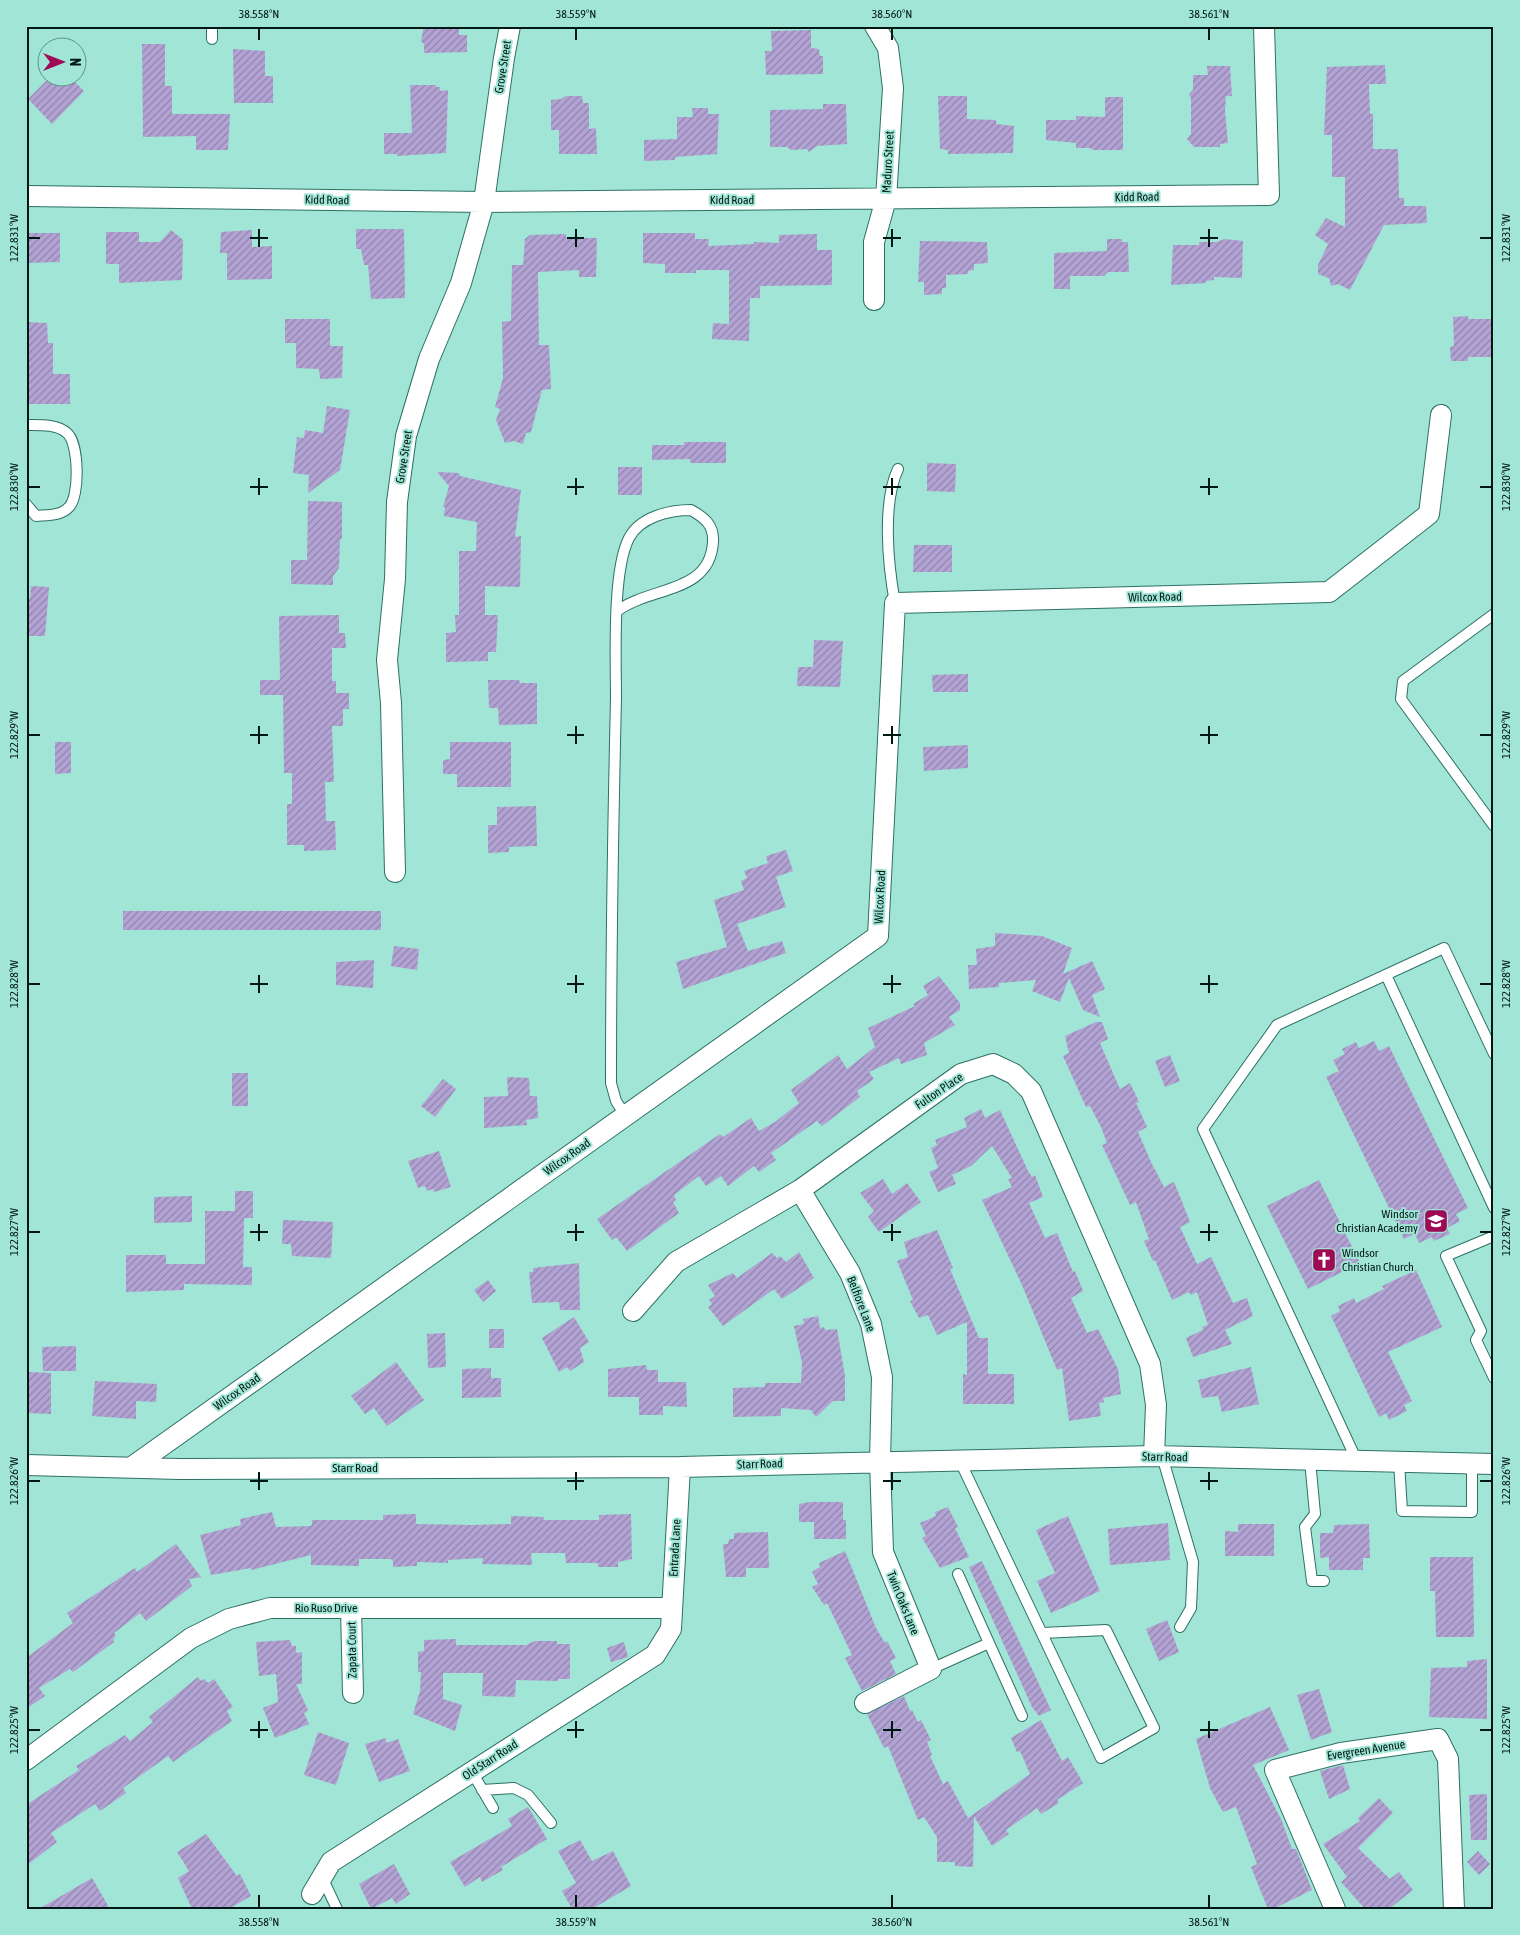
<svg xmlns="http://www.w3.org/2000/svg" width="1520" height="1935" font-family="'Asap Condensed',sans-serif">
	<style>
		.building { fill: url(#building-hatch) }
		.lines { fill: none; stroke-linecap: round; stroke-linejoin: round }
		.service-casing { stroke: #2d7165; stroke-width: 12 }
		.minor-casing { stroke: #2d7165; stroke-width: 22 }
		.service { stroke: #fff; stroke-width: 10 }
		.minor { stroke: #fff; stroke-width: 20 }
		.ticks { fill: none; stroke: #001813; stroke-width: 2 }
		.labels { text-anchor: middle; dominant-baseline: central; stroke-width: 4; stroke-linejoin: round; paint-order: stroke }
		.street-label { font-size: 12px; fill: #001813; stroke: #a0e5d6 }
		.poi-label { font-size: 12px; fill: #001813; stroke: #a0e5d6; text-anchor: end }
		.neatline { fill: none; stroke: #001813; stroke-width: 2 }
		.ticks-label { font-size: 12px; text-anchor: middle; fill: #001813 }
	</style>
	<defs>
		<pattern id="building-hatch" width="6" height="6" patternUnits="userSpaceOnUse" patternTransform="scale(1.25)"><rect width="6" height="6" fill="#b3a3d4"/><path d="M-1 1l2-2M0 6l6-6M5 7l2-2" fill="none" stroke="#8f84ab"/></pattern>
	</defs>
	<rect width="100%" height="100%" fill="#a0e5d6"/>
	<path class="building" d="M424 26H459V35H467V52L424 53V44L421 41Z
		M811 30V48L819 49 820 56H823V74L766 75 765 51H772L771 31Z
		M142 44H165V86H172V114H230L228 150H196V136L143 137Z
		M233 49 265 51V76H273V103H234Z
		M1385 65 1386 84H1369L1370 114H1373V149H1398L1399 198H1404V206H1426L1427 223 1384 225 1350 290 1338 284 1331 286 1329 278 1318 274V265L1328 244 1315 235 1326 218 1345 227V177H1332V135H1324L1327 67Z
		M1207 66H1230L1232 96H1226L1225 111 1228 143 1220 144V147H1194L1187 139 1191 134V99L1189 94 1193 90V75H1208Z
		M49 78H71L84 91 52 124 28 99Z
		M410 85H436V87H440V91L448 90 446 153 397 156V154H384V133H412Z
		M566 96H582L583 103H589V129L596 128 597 154H559V130H551V100L561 99Z
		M938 96H967V119L996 120V124L1014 126 1013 153 948 154V150L940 149Z
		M1105 97H1123V150H1093L1090 148H1076V143L1046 140V120H1076V116L1105 117Z
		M823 104H846L847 144 817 146 809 152 807 149 791 150 787 147H770V110L823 109Z
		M692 108H708V114H719L717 154 675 157V160L644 161V140L677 139V117H693Z
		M356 229H404L405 298 371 299 368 265H364L361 249H356Z
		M171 230 183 240 182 280 119 283V264H106V232H139V242H160Z
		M252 230V247L272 246V279L227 280V253H220L221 232Z
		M26 233H60V262L26 263Z
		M643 233H695V239H709L708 246 754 244V242L779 243V235L817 234V250H832V285L760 286V298H750L749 341 712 339 713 323 729 324V270H696V273H665V264L643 263Z
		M566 234V238H597L596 277H579V270L538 272 539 345H549L551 389 542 390 531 432 526 433 523 444 514 441 505 443 496 420 500 409 495 407 503 378 502 322 511 321 512 265H523L525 239 530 235Z
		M1107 239H1122V242H1128L1129 272H1108L1104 276H1070V289H1054V253L1107 251Z
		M1225 239 1243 241 1242 278 1214 277V280L1206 281V283L1171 285 1173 245H1199V242H1216Z
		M920 241 987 242 988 263 974 264V270L968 271V274L946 275V288H942V294L924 295V282H918Z
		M1468 316V319H1494V357H1468V361H1451L1450 347 1454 346 1453 317Z
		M285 319H330V346H343L342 378 320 379 319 369 296 368V343H285Z
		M26 322 47 323 48 343H53V374H70V404H28Z
		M327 406 350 410 340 470 308 493 309 475 293 473 297 437 304 438 305 430 323 433Z
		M684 442H726V463H690V459L652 460V445H684Z
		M927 463 956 464 955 492 927 491Z
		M618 467H642V495H618Z
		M437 472 459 473 460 476 521 490 515 537 521 536 520 587 485 586V615H498L496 652H488V661L446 662V633L456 632 455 615H459V551H476L477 522 444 516 445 507H443L449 486Z
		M308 501 342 502V539H340L339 568 333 576V585L291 584V560H307Z
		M914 545H952V572H913Z
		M31 586 49 587 45 636H26V599H30Z
		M339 615V633H345L346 648H332V681H336V693H349V709H343V726H332L334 782H325L326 821H335L336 850 304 851V845H287V804H292V773H284L283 695H260V680H280L279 616Z
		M814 640 843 641 840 687 797 686 798 667H813Z
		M968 674V692H933L932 675Z
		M488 680H519L520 683H537V724L499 725 498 708H489Z
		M55 742H71V773L55 774Z
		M450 742H511V787H457V774H443V760L450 759Z
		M968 745V768L924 771 923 747Z
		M536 806 537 846 509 847V852L488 853V825H497V807Z
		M786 850 793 871 776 877 786 907 737 924 748 951 782 941 786 953 683 989 676 962 727 947 714 900 744 890 741 881 747 878 744 871 768 863 766 856Z
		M123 911H381V930H123Z
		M995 933 1042 936 1072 948 1063 974 1092 961 1105 989 1092 995 1100 1017 1083 1010 1069 978 1060 1002 1032 991 1036 980 999 983V987L969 989 968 965H977L976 949 995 946Z
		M394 946 419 949 417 970 391 966Z
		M374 960 373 988 336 985V962Z
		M939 976 960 1003V1010L949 1017 955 1025 924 1043 927 1055 901 1064 899 1058 869 1072 874 1079 857 1091 860 1097 822 1126 817 1121 771 1153 776 1160 759 1172 754 1166 728 1186 721 1176 706 1186 699 1176 674 1195 676 1200 673 1202 679 1213 627 1251 616 1237 612 1240 609 1236 597 1219 720 1134 723 1137 751 1118 759 1131 775 1122 799 1103 791 1090 838 1055 847 1069 875 1047 868 1028 915 1006 913 1004 928 995 923 986Z
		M1096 1022H1102L1108 1039 1100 1043 1120 1089 1130 1083 1139 1102 1136 1103 1147 1127 1138 1132 1151 1162 1164 1187 1174 1182 1181 1199 1190 1222 1180 1227 1197 1264 1211 1257 1233 1303 1247 1298 1253 1316 1225 1330 1232 1344 1193 1357 1186 1338 1203 1330 1202 1327 1208 1325 1197 1292 1191 1295 1189 1292 1172 1300 1155 1260 1153 1261 1144 1241 1149 1239 1136 1202 1130 1205 1102 1145 1107 1143 1101 1127 1090 1106 1086 1107 1063 1056 1069 1053 1065 1036Z
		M1374 1041 1379 1051 1389 1046 1468 1208 1456 1214 1460 1221 1447 1228 1450 1234 1434 1241 1432 1237 1419 1243 1415 1234 1404 1239 1326 1077 1339 1071 1333 1060 1345 1054 1342 1049 1356 1042 1359 1048Z
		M1170 1055 1180 1081 1165 1087 1155 1061Z
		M232 1073H248V1106H232Z
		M507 1077 529 1078 530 1096H537L538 1118 526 1120 527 1125 484 1128V1097L508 1096Z
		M443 1079 456 1089 435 1117 421 1106Z
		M981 1109 985 1118 1000 1110 1028 1171 1032 1177 1035 1175 1043 1197 1029 1203 1045 1238 1057 1233 1073 1272 1075 1271 1083 1291 1071 1298 1087 1333 1098 1329 1118 1369 1121 1394 1103 1398 1104 1402 1099 1403 1101 1416 1069 1421 1062 1368 1057 1370 1022 1285 982 1200 1012 1187 1008 1179 1012 1178 992 1146 971 1166 952 1175 956 1184 938 1192 929 1172 938 1168 931 1148 937 1145 935 1140 967 1127 964 1118Z
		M439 1151 451 1187 434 1192 433 1189 427 1191 425 1186 418 1188 408 1161Z
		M883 1179 892 1194 907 1183 921 1202 879 1232 868 1217 874 1211 860 1193Z
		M1319 1180 1360 1263 1308 1289 1267 1206Z
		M235 1191H253V1218H244L243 1267H252V1285L184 1284V1290L126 1292V1255H166V1264H205V1211H235Z
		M192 1196V1222L154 1223V1197Z
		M283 1220 333 1222 331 1258 292 1256 291 1244H282Z
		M937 1230 953 1268 950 1269 979 1338H988V1374H1014V1404H963V1374L967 1375V1322L937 1335 928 1315 919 1318 910 1301 913 1300 897 1261 908 1257 904 1242Z
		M799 1252 814 1278 782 1299 774 1289 723 1326 708 1307 712 1304 709 1300 715 1296 708 1285 733 1273 737 1278 772 1253 777 1258 780 1256 786 1262Z
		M579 1263 580 1310H560L559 1302 532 1303 529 1272H533V1268Z
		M1416 1270 1442 1327 1388 1352 1412 1401 1404 1405 1407 1411 1389 1420 1386 1413 1379 1417 1331 1316 1340 1311 1338 1306 1354 1298 1356 1303 1384 1289 1382 1286Z
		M488 1280 496 1291 483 1302 474 1290Z
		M818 1316 820 1328 824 1327 825 1330 837 1329 845 1376V1401H833L816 1417 811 1410 781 1408V1416L733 1417V1388L765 1387V1383H801L802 1363 794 1326 804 1324 803 1319Z
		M574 1317 589 1342 580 1348 584 1362 570 1371 567 1367 559 1372 542 1338Z
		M489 1329H504V1348H489Z
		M445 1333 446 1367 428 1368 427 1334Z
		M76 1346V1371H43L42 1347Z
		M396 1362 424 1400 387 1426 374 1408 365 1414 351 1396Z
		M646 1365 647 1370H658V1382H686L687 1407 663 1406V1415H639V1397H608V1369Z
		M1251 1367 1259 1404 1222 1412 1218 1396 1202 1398 1198 1380Z
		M491 1368V1378H501V1397L462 1398V1369Z
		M27 1372 51 1373V1414L27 1413Z
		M95 1381 157 1384 156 1402 136 1401V1419L92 1416Z
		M810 1502H843V1520H846V1539H814V1522H799V1504Z
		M948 1507 958 1527 955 1528 969 1557 940 1568 922 1538 926 1536 920 1523 936 1516 935 1512Z
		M272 1512 276 1527 310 1526 312 1525V1520H383V1515L416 1514V1524L472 1525 511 1524V1516L544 1517 543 1520H599V1515L631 1514 632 1559 618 1562V1567H598V1563H566L565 1553H531L532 1565 482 1564 483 1558 448 1560V1563L417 1562V1566L393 1567V1561L391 1559H359V1566L311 1565V1555L251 1570V1568L211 1575 200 1535 241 1525 240 1519Z
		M1068 1516 1100 1591 1051 1613 1037 1581 1055 1573 1036 1530Z
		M1168 1523 1170 1560 1110 1565 1108 1529Z
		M1238 1524H1274V1556H1225V1531L1238 1532Z
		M1369 1524 1370 1558H1363V1570H1329V1557L1320 1558V1533H1333L1334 1525Z
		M768 1532 769 1568H746V1577H726L723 1544H728L729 1539H734V1533Z
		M176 1544 201 1577 189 1579 192 1586 146 1621 140 1613 114 1633 116 1636 113 1639 114 1642 73 1672 70 1669 39 1688 45 1696 26 1709V1658L73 1623 67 1613 135 1568 137 1572Z
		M845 1551 876 1628 885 1643 887 1641 896 1658 890 1661 896 1674 862 1691 845 1658 852 1655 827 1603 824 1605 812 1587 818 1584 812 1572 820 1567 819 1563Z
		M1430 1557H1473L1474 1637H1436L1435 1591H1430Z
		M982 1561 1051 1710 1039 1716 1032 1707 969 1567Z
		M1167 1620 1179 1652 1159 1661 1146 1629Z
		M456 1639V1645H526L535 1641H557V1644H570V1679H558V1681L516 1680 515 1697 482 1696 483 1673H443V1699L462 1705 455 1731 413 1714 420 1691 421 1672H418V1652L424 1651V1640Z
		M290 1640 292 1646H296V1653L302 1652V1684H296L308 1710 304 1713 309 1724 275 1738 263 1708 278 1702 276 1674 259 1676 256 1642Z
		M624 1642 628 1657 611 1662 607 1648Z
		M1487 1659V1719L1429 1717 1431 1668 1467 1667V1661Z
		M198 1677 201 1681 204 1679 208 1683 214 1679 233 1707 227 1711 232 1721 173 1762 168 1756 123 1788 126 1793 100 1811 95 1804 51 1833 57 1842 26 1866V1805L79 1770 76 1766 125 1735 130 1741 153 1722 149 1717Z
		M1319 1689 1332 1732 1311 1740 1297 1695Z
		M904 1696 910 1711 912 1710 918 1722 921 1720 931 1740 927 1742 932 1755 930 1756 943 1784 948 1781 968 1818 1030 1774 1020 1751 1017 1752 1011 1738 1041 1720 1062 1761 1068 1757 1083 1783 1057 1800 1059 1803 1041 1814 1037 1808 1006 1830 1009 1834 992 1846 974 1816 973 1867 955 1866V1862H937V1837L924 1817 918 1820 888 1746 884 1748 867 1714Z
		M1270 1707 1289 1750 1253 1765 1281 1819 1292 1849H1296L1298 1854 1312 1890 1273 1909H1268L1251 1867 1257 1864 1236 1807 1223 1812 1210 1788 1196 1739Z
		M318 1732 349 1743 336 1785 304 1775Z
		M386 1738V1743L398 1739 410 1771 379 1782 365 1744Z
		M1343 1765 1350 1789 1329 1799 1320 1771Z
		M1487 1794V1840H1471L1469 1795Z
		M1379 1798 1393 1813 1358 1848 1390 1879 1399 1872 1413 1890 1389 1909H1365L1341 1882 1347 1877 1323 1844 1360 1821 1358 1818Z
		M528 1807 547 1839 501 1867 503 1870 482 1882 480 1877 465 1887 450 1862 512 1826 508 1819Z
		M206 1834 237 1876 240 1874 251 1896 229 1909H192L178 1878 189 1871 177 1852Z
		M580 1840 592 1861 613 1851 631 1886 592 1909H572L562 1891 576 1883 558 1851Z
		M1478 1851 1490 1864 1479 1875 1467 1862Z
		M394 1864 410 1894 396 1904 392 1898 371 1909 359 1884Z
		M92 1878 110 1909H39Z"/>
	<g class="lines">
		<defs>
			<path id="service" d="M212 26V39
				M26 425C40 425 57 424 67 433 79 443 80 496 69 507 61 516 48 515 36 516L26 504
				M895 603C888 565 882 503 898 469
				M617 611C651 586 710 594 713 542 714 525 705 518 691 510 669 510 640 517 629 538 612 571 616 659 616 698 613 827 611 955 611 1083L616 1101 625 1115
				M1494 614 1403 681 1401 699 1494 826
				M1386 975 1494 1208
				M1494 1236 1446 1256 1481 1331 1476 1340 1494 1378
				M1162 1456 1193 1562 1191 1608 1180 1627
				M959 1459 1101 1758 1154 1728 1106 1630 1042 1633
				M1310 1460 1315 1514 1305 1527 1312 1581H1324
				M1357 1461 1203 1129 1277 1025 1444 948 1494 1054
				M1399 1462 1402 1511 1472 1512V1463
				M989 1643 1022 1716
				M931 1669 989 1643 958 1574
				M472 1772 493 1808
				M482 1790 514 1788 528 1795 551 1823
				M322 1877 337 1909"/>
			<path id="minor" d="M26 196 484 202 1269 195 1264 26
				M874 300V242L886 199 893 88 888 48 875 26
				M395 872 391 703 387 660 395 579 397 502 406 436 429 359 461 283 484 202 504 58 510 26
				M800 1190 850 1273 871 1324 882 1377 880 1461 883 1552 931 1669 865 1703
				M633 1311 676 1262 800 1190 961 1074 993 1064 1014 1074 1031 1091 1150 1364 1156 1405 1154 1456
				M26 1465 180 1469 680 1467 1154 1456 1494 1464
				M132 1467 878 936 895 603 1329 592 1429 514 1441 415
				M351 1608 353 1693
				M26 1760 191 1638 229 1619 270 1608H671
				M312 1894 331 1862 655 1655 671 1629 680 1467
				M1335 1909 1275 1770 1341 1753 1438 1739 1448 1759 1454 1909"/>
		</defs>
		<use href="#service" class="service-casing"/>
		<use href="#minor" class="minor-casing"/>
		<use href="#service" class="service"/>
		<use href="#minor" class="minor"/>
	</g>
	<path class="ticks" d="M259 28V40M576 28V40M892 28V40M1209 28V40M259 229V247M576 229V247M892 229V247M1209 229V247M28 238H40M250 238H268M567 238H584M883 238H901M1200 238H1218M1480 238H1492M259 478V495M576 478V495M892 478V495M1209 478V495M28 487H40M250 487H268M567 487H584M883 487H901M1200 487H1218M1480 487H1492M259 726V744M576 726V744M892 726V744M1209 726V744M28 735H40M250 735H268M567 735H584M883 735H901M1200 735H1218M1480 735H1492M259 975V993M576 975V993M892 975V993M1209 975V993M28 984H40M250 984H268M567 984H584M883 984H901M1200 984H1218M1480 984H1492M259 1224V1241M576 1224V1241M892 1224V1241M1209 1224V1241M28 1232H40M250 1232H268M567 1232H584M883 1232H901M1200 1232H1218M1480 1232H1492M259 1472V1490M576 1472V1490M892 1472V1490M1209 1472V1490M28 1481H40M250 1481H268M567 1481H584M883 1481H901M1200 1481H1218M1480 1481H1492M259 1721V1738M576 1721V1738M892 1721V1738M1209 1721V1738M28 1730H40M250 1730H268M567 1730H584M883 1730H901M1200 1730H1218M1480 1730H1492M259 1895V1908M576 1895V1908M892 1895V1908M1209 1895V1908"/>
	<defs>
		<symbol id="school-square" viewBox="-11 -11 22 22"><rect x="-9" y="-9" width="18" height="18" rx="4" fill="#9e0a55" stroke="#a0e5d6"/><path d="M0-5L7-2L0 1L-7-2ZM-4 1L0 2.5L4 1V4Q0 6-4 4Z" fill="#fff"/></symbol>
		<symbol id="church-square" viewBox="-11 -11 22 22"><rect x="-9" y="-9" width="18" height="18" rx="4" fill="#9e0a55" stroke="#a0e5d6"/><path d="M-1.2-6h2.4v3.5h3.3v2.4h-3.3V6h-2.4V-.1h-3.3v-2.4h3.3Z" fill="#fff"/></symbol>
	</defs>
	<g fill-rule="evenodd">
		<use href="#school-square" x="1422" y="1207" width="28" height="28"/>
		<use href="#church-square" x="1310" y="1246" width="28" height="28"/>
	</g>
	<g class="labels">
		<g class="street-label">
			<text transform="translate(503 67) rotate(-81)">Grove Street</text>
			<text transform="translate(888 162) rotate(-87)">Maduro Street</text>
			<text transform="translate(1137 197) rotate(-1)">Kidd Road</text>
			<text transform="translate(327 200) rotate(1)">Kidd Road</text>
			<text x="732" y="200">Kidd Road</text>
			<text transform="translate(404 457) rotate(-81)">Grove Street</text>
			<text transform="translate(1155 597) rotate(-1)">Wilcox Road</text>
			<text transform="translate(880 897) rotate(-87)">Wilcox Road</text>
			<text transform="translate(939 1091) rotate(-34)">Fulton Place</text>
			<text transform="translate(567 1157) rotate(-35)">Wilcox Road</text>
			<text transform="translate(861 1304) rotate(69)">Belfiore Lane</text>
			<text transform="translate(237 1392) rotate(-35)">Wilcox Road</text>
			<text transform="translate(1165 1457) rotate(1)">Starr Road</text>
			<text transform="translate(760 1464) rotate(-2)">Starr Road</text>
			<text x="355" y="1468">Starr Road</text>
			<text transform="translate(675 1548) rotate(-87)">Entrada Lane</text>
			<text transform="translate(903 1603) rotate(68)">Twin Oaks Lane</text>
			<text x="326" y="1608">Rio Ruso Drive</text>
			<text transform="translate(352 1650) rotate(-91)">Zapata Court</text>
			<text transform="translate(1366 1750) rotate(-9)">Evergreen Avenue</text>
			<text transform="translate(490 1760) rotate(-33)">Old Starr Road</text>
		</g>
		<g class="poi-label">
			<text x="1418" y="1214">Windsor<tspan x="1418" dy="14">Christian Academy</tspan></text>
			<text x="1342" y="1253" text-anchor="start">Windsor<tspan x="1342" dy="14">Christian Church</tspan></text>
		</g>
	</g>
	<rect width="1520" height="1935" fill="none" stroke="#a0e5d6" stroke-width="55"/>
	<g transform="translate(62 62) rotate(90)"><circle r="24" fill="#a0e5d6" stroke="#609388"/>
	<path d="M0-4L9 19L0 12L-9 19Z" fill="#9e0a55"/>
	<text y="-8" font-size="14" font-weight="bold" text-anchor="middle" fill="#001813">N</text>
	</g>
	<rect x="28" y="28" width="1464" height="1880" class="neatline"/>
	<g class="ticks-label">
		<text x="259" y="18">38.558°N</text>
		<text x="576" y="18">38.559°N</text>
		<text x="892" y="18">38.560°N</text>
		<text x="1209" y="18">38.561°N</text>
		<text transform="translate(1506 238) rotate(-90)" y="4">122.831°W</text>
		<text transform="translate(14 238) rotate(-90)" y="4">122.831°W</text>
		<text transform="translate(1506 487) rotate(-90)" y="4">122.830°W</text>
		<text transform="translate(14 487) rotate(-90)" y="4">122.830°W</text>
		<text transform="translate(1506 735) rotate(-90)" y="4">122.829°W</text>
		<text transform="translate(14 735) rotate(-90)" y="4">122.829°W</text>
		<text transform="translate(1506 984) rotate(-90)" y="4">122.828°W</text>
		<text transform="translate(14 984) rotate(-90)" y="4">122.828°W</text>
		<text transform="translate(1506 1232) rotate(-90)" y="4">122.827°W</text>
		<text transform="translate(14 1232) rotate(-90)" y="4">122.827°W</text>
		<text transform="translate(14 1481) rotate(-90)" y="4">122.826°W</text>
		<text transform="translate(1506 1481) rotate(-90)" y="4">122.826°W</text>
		<text transform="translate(1506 1730) rotate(-90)" y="4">122.825°W</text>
		<text transform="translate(14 1730) rotate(-90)" y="4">122.825°W</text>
		<text x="259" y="1926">38.558°N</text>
		<text x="576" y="1926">38.559°N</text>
		<text x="892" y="1926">38.560°N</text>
		<text x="1209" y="1926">38.561°N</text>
	</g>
</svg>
